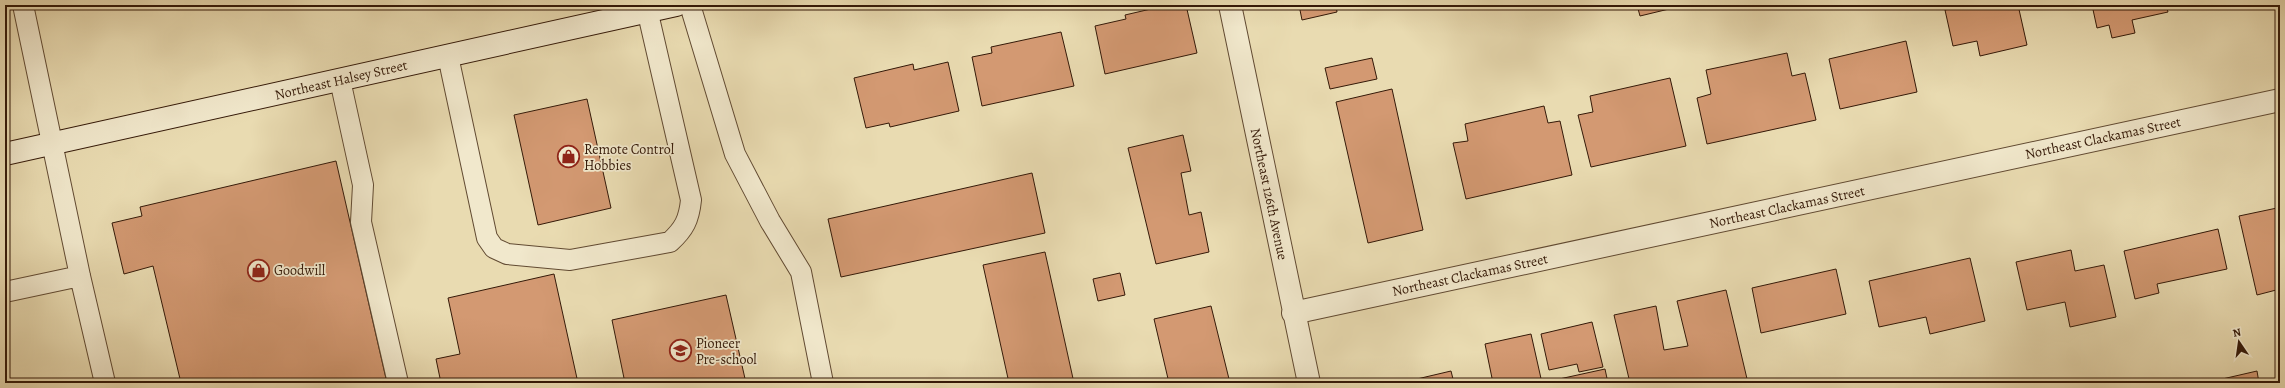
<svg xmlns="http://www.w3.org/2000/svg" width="2285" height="388" font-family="Alegreya,serif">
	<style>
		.building { fill: #d39972; stroke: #341908 }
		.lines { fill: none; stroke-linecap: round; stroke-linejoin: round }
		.lane-casing { stroke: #614a32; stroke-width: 22 }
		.street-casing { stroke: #614a32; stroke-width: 24 }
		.secondary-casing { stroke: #341908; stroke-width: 24 }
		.lane { stroke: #f1e8cc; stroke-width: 20 }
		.street { stroke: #f1e8cc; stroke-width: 22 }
		.secondary { stroke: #f1e8cc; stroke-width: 22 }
		.labels { text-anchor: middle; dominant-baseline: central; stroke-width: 3.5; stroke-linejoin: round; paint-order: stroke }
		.street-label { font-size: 14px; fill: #341908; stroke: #f1e8cc }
		.poi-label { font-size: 14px; fill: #341908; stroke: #f1e8cc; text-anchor: start }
	</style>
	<rect width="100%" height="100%" fill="#e9dbb1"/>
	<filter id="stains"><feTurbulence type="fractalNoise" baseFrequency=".005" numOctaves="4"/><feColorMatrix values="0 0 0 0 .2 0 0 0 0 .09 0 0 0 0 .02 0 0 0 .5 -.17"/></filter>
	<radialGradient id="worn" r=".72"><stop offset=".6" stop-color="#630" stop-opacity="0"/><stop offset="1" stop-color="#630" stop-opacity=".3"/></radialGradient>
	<path class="building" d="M1168 5H1186L1197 53 1105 74 1095 26 1126 19 1125 15Z
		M1299 5H1336L1337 12 1302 20Z
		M1637 5H1669V9L1640 16Z
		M1966 5H2018L2027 45 1980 56 1977 41 1953 46 1945 10Z
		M2092 5H2166L2168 12 2132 20 2135 33 2112 38 2109 25 2097 28Z
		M1061 32 1074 86 982 106 972 57 992 53 991 47Z
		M1906 41 1917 92 1840 109 1829 59Z
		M1787 53 1792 76 1805 73 1816 120 1707 144 1697 98 1711 94 1706 70Z
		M1372 58 1377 79 1330 89 1325 68Z
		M948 62 959 111 890 127 889 123 866 128 854 78 913 64 914 70Z
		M1670 78 1686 146 1591 167 1578 115 1593 112 1590 96Z
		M1392 89 1423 230 1368 243 1336 102Z
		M587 99 611 208 538 225 514 115Z
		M1544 106 1548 123 1560 121 1572 175 1466 199 1453 143 1468 141 1465 124Z
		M1183 135 1191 171 1181 173 1189 215 1201 212 1209 252 1156 264 1128 148Z
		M336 161 387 383H181L153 266 124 274 112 223 142 216 140 207Z
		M1032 173 1045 233 841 277 828 219Z
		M2277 208 2280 220V289L2257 295 2239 216Z
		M2218 229 2227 269 2157 284 2159 293 2135 299 2124 251Z
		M2071 250 2075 271 2104 265 2116 317 2070 327 2065 302 2027 310 2016 262Z
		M1045 252 1074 383H1009L983 265Z
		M1970 258 1985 321 1930 334 1926 317 1879 327 1869 281Z
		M1836 269 1846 314 1761 333 1752 288Z
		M1120 273 1125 295 1098 301 1093 279Z
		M554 274 578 383H441L436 359 460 354 448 298Z
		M1726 290 1748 383H1630L1614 315 1656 306 1664 350 1688 346 1677 301Z
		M726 295 746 383H625L612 320Z
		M1211 306 1230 383H1169L1154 319Z
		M1592 322 1603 367 1579 372 1577 364 1549 370 1541 334Z
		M1531 334 1542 383H1493L1485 344Z
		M1605 369 1608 383H1541Z
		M1451 371 1454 383H1400Z
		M2257 371 2259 383H2205Z"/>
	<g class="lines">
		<defs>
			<path id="lane" d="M23 5 80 276 105 383
				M690 5 735 154 770 221 801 272 823 383
				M448 56 487 238 494 248 507 254 570 260 670 242C684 229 689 220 691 200L646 5
				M340 80 363 185 361 222 398 383
				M5 292 80 276"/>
			<path id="street" d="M1230 5 1309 383
				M1293 313 2280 100"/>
			<path id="secondary" d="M5 154 676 5"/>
		</defs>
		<use href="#lane" class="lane-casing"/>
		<use href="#street" class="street-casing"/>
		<use href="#secondary" class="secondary-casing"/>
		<use href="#lane" class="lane"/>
		<use href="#street" class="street"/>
		<use href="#secondary" class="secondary"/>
	</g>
	<defs>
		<symbol id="shop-ring" viewBox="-11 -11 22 22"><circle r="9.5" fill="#f1e8cc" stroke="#8f2418" stroke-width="1.5"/><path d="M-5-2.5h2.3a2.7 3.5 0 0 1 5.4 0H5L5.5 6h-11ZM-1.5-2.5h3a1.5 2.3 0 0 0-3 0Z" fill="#8f2418"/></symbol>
		<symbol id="school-ring" viewBox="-11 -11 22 22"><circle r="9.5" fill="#f1e8cc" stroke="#8f2418" stroke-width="1.5"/><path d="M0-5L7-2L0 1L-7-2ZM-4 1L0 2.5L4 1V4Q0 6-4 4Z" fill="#8f2418"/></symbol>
	</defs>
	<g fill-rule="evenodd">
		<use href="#shop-ring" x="556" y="144" width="25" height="25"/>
		<use href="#shop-ring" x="246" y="258" width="25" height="25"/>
		<use href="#school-ring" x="668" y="338" width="25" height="25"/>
	</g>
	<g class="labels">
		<g class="street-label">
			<text transform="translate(341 80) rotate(-13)">Northeast Halsey Street</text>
			<text transform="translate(2103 138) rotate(-12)">Northeast Clackamas Street</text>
			<text transform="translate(1269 194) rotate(78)">Northeast 126th Avenue</text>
			<text transform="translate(1787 207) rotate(-12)">Northeast Clackamas Street</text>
			<text transform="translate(1470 275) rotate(-12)">Northeast Clackamas Street</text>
		</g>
		<g class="poi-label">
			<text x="584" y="149">Remote Control<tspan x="584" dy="16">Hobbies</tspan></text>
			<text x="274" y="270">Goodwill</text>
			<text x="696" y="343">Pioneer<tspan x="696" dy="16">Pre-school</tspan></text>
		</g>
	</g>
	<rect width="2285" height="388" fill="none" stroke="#e9dbb1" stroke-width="20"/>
	<rect x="6" y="6" width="2273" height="376" fill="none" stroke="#341908" stroke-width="2"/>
	<rect x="10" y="10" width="2265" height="368" fill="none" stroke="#341908"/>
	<g transform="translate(2239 342) rotate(347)" stroke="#f1e8cc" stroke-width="3" paint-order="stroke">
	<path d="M0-3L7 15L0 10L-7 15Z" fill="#341908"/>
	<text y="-6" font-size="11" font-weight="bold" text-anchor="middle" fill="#341908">N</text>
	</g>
	<rect width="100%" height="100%" filter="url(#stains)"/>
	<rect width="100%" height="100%" fill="url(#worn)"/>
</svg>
